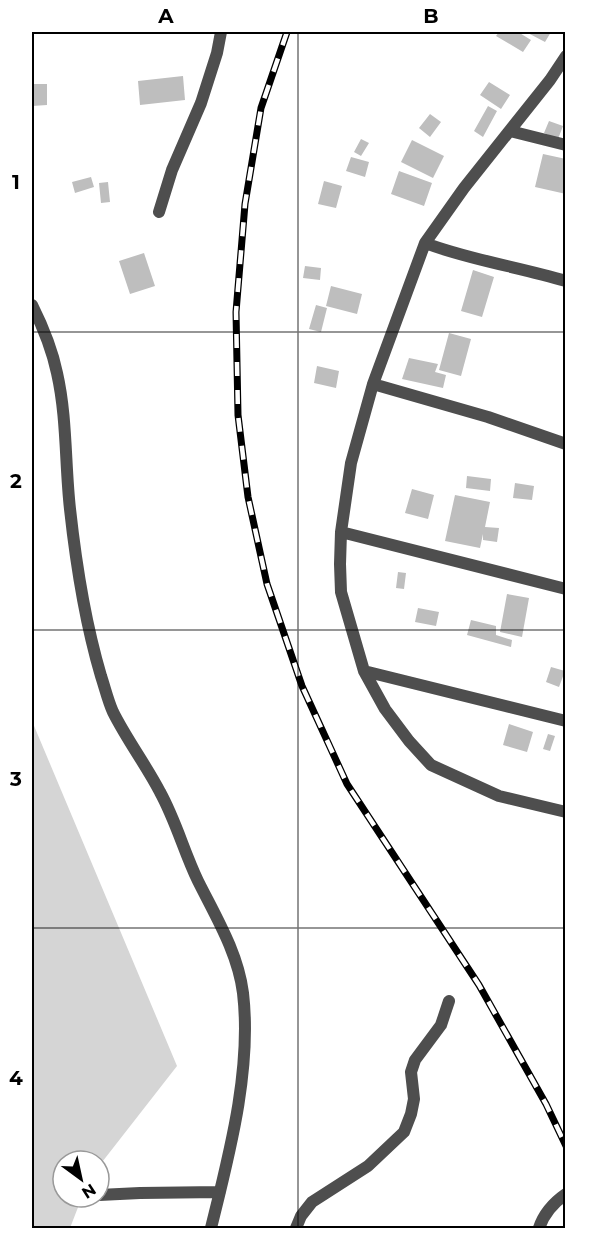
<svg xmlns="http://www.w3.org/2000/svg" width="597" height="1260" font-family="Montserrat,sans-serif">
	<style>
		.green { fill: #d5d5d5 }
		.building { fill: #bebebe }
		.lines { fill: none; stroke-linecap: round; stroke-linejoin: round }
		.street { stroke: #4e4e4e; stroke-width: 12 }
		.rail-casing { stroke: #000; stroke-width: 7 }
		.rail { stroke: #fff; stroke-width: 4.5; stroke-dasharray: 14; stroke-linecap: butt }
		.grid { fill: none; stroke: #000; stroke-width: 1.5; stroke-opacity: 0.55 }
		.neatline { fill: none; stroke: #000; stroke-width: 2 }
		.grid-label { font-size: 20px; text-anchor: middle; font-weight: bold; fill: #000 }
	</style>
	<rect width="100%" height="100%" fill="#fff"/>
	<path class="green" d="M32 721 177 1066 99 1166V1161H63V1197H82L70 1228H32Z"/>
	<path class="building" d="M499 32H518L531 40 523 52 496 36Z
		M526 32H551L545 42Z
		M183 76 185 100 140 105 138 81Z
		M489 82 510 95 501 109 480 95Z
		M32 84H47V105L32 106Z
		M488 106 497 111 483 137 474 131Z
		M430 114 441 122 430 137 419 128Z
		M549 121 563 126 558 139 544 133Z
		M361 139 369 143 361 156 354 152Z
		M412 140 444 156 433 178 401 162Z
		M543 154 566 159V194L535 187Z
		M351 157 369 162 365 177 346 171Z
		M399 171 432 183 424 206 391 194Z
		M91 177 94 187 75 193 72 182Z
		M324 181 342 186 336 208 318 204Z
		M108 182 110 202 101 203 99 183Z
		M144 253 155 286 130 294 119 261Z
		M305 266 321 268 320 280 303 278Z
		M473 270 494 277 482 317 461 311Z
		M331 286 362 294 357 314 326 306Z
		M316 305 327 308 321 332 309 329Z
		M449 333 471 339 461 376 439 370Z
		M409 358 438 364 435 372 446 375 443 388 402 379Z
		M317 366 339 371 336 388 314 383Z
		M467 476 491 479 490 491 466 488Z
		M515 483 534 486 532 500 513 498Z
		M412 489 434 495 428 519 405 513Z
		M455 495 490 502 485 527 499 528 497 542 483 540V534L480 548 445 541Z
		M398 572 406 573 404 589 396 588Z
		M507 594 529 598 522 637 500 632Z
		M418 608 439 612 436 626 415 622Z
		M471 620 496 626V635L512 640 511 647 467 635Z
		M551 667 565 671 559 687 546 682Z
		M509 724 533 732 527 752 503 745Z
		M548 734 555 736 550 751 543 749Z"/>
	<g class="lines">
		<path class="street" d="M566 56 550 80 464 188 425 243 373 384 351 463 341 532 340 564 341 592 364 671 385 709 409 741 431 765 499 796 566 812
			M510 131 566 145
			M159 212 172 170 201 103 217 53 221 32
			M425 243C470 260 519 267 566 281
			M32 305C43 327 52 349 57 373 67 417 65 464 70 509 76 564 85 622 101 676 105 688 108 701 113 712 127 740 146 765 160 792 176 821 184 852 198 881 216 917 238 953 243 993 252 1070 229 1155 211 1228
			M373 384 488 417 566 444
			M341 532 566 589
			M364 671 566 721
			M99 1195 140 1193 220 1192
			M296 1228 301 1216 312 1202 368 1166 404 1132 411 1114 414 1099 411 1072 415 1060 441 1025 449 1001
			M539 1228C544 1213 553 1203 566 1194"/>
		<defs>
			<path id="rail" d="M287 32 261 108 245 204 236 312 238 415 248 497 267 584 302 686 347 784 479 985 546 1104 566 1146"/>
		</defs>
		<use href="#rail" class="rail-casing"/>
		<use href="#rail" class="rail"/>
	</g>
	<path class="grid" d="M298 32V1228M32 332H566M32 630H566M32 928H566"/>
	<rect width="597" height="1260" fill="none" stroke="#ffffff" stroke-width="66"/>
	<g transform="translate(81 1179) rotate(147)"><circle r="28" fill="#ffffff" stroke="#999999" stroke-width="1.5"/>
	<path d="M0-4.5L10 22L0 15L-10 22Z" fill="#000000"/>
	<text y="-9" font-size="16" font-weight="bold" text-anchor="middle" fill="#000000">N</text>
	</g>
	<rect x="33" y="33" width="531" height="1194" class="neatline"/>
	<g class="grid-label">
		<text x="166" y="23">A</text>
		<text x="431" y="23">B</text>
		<text x="16" y="189">1</text>
		<text x="16" y="488">2</text>
		<text x="16" y="786">3</text>
		<text x="16" y="1085">4</text>
	</g>
</svg>
